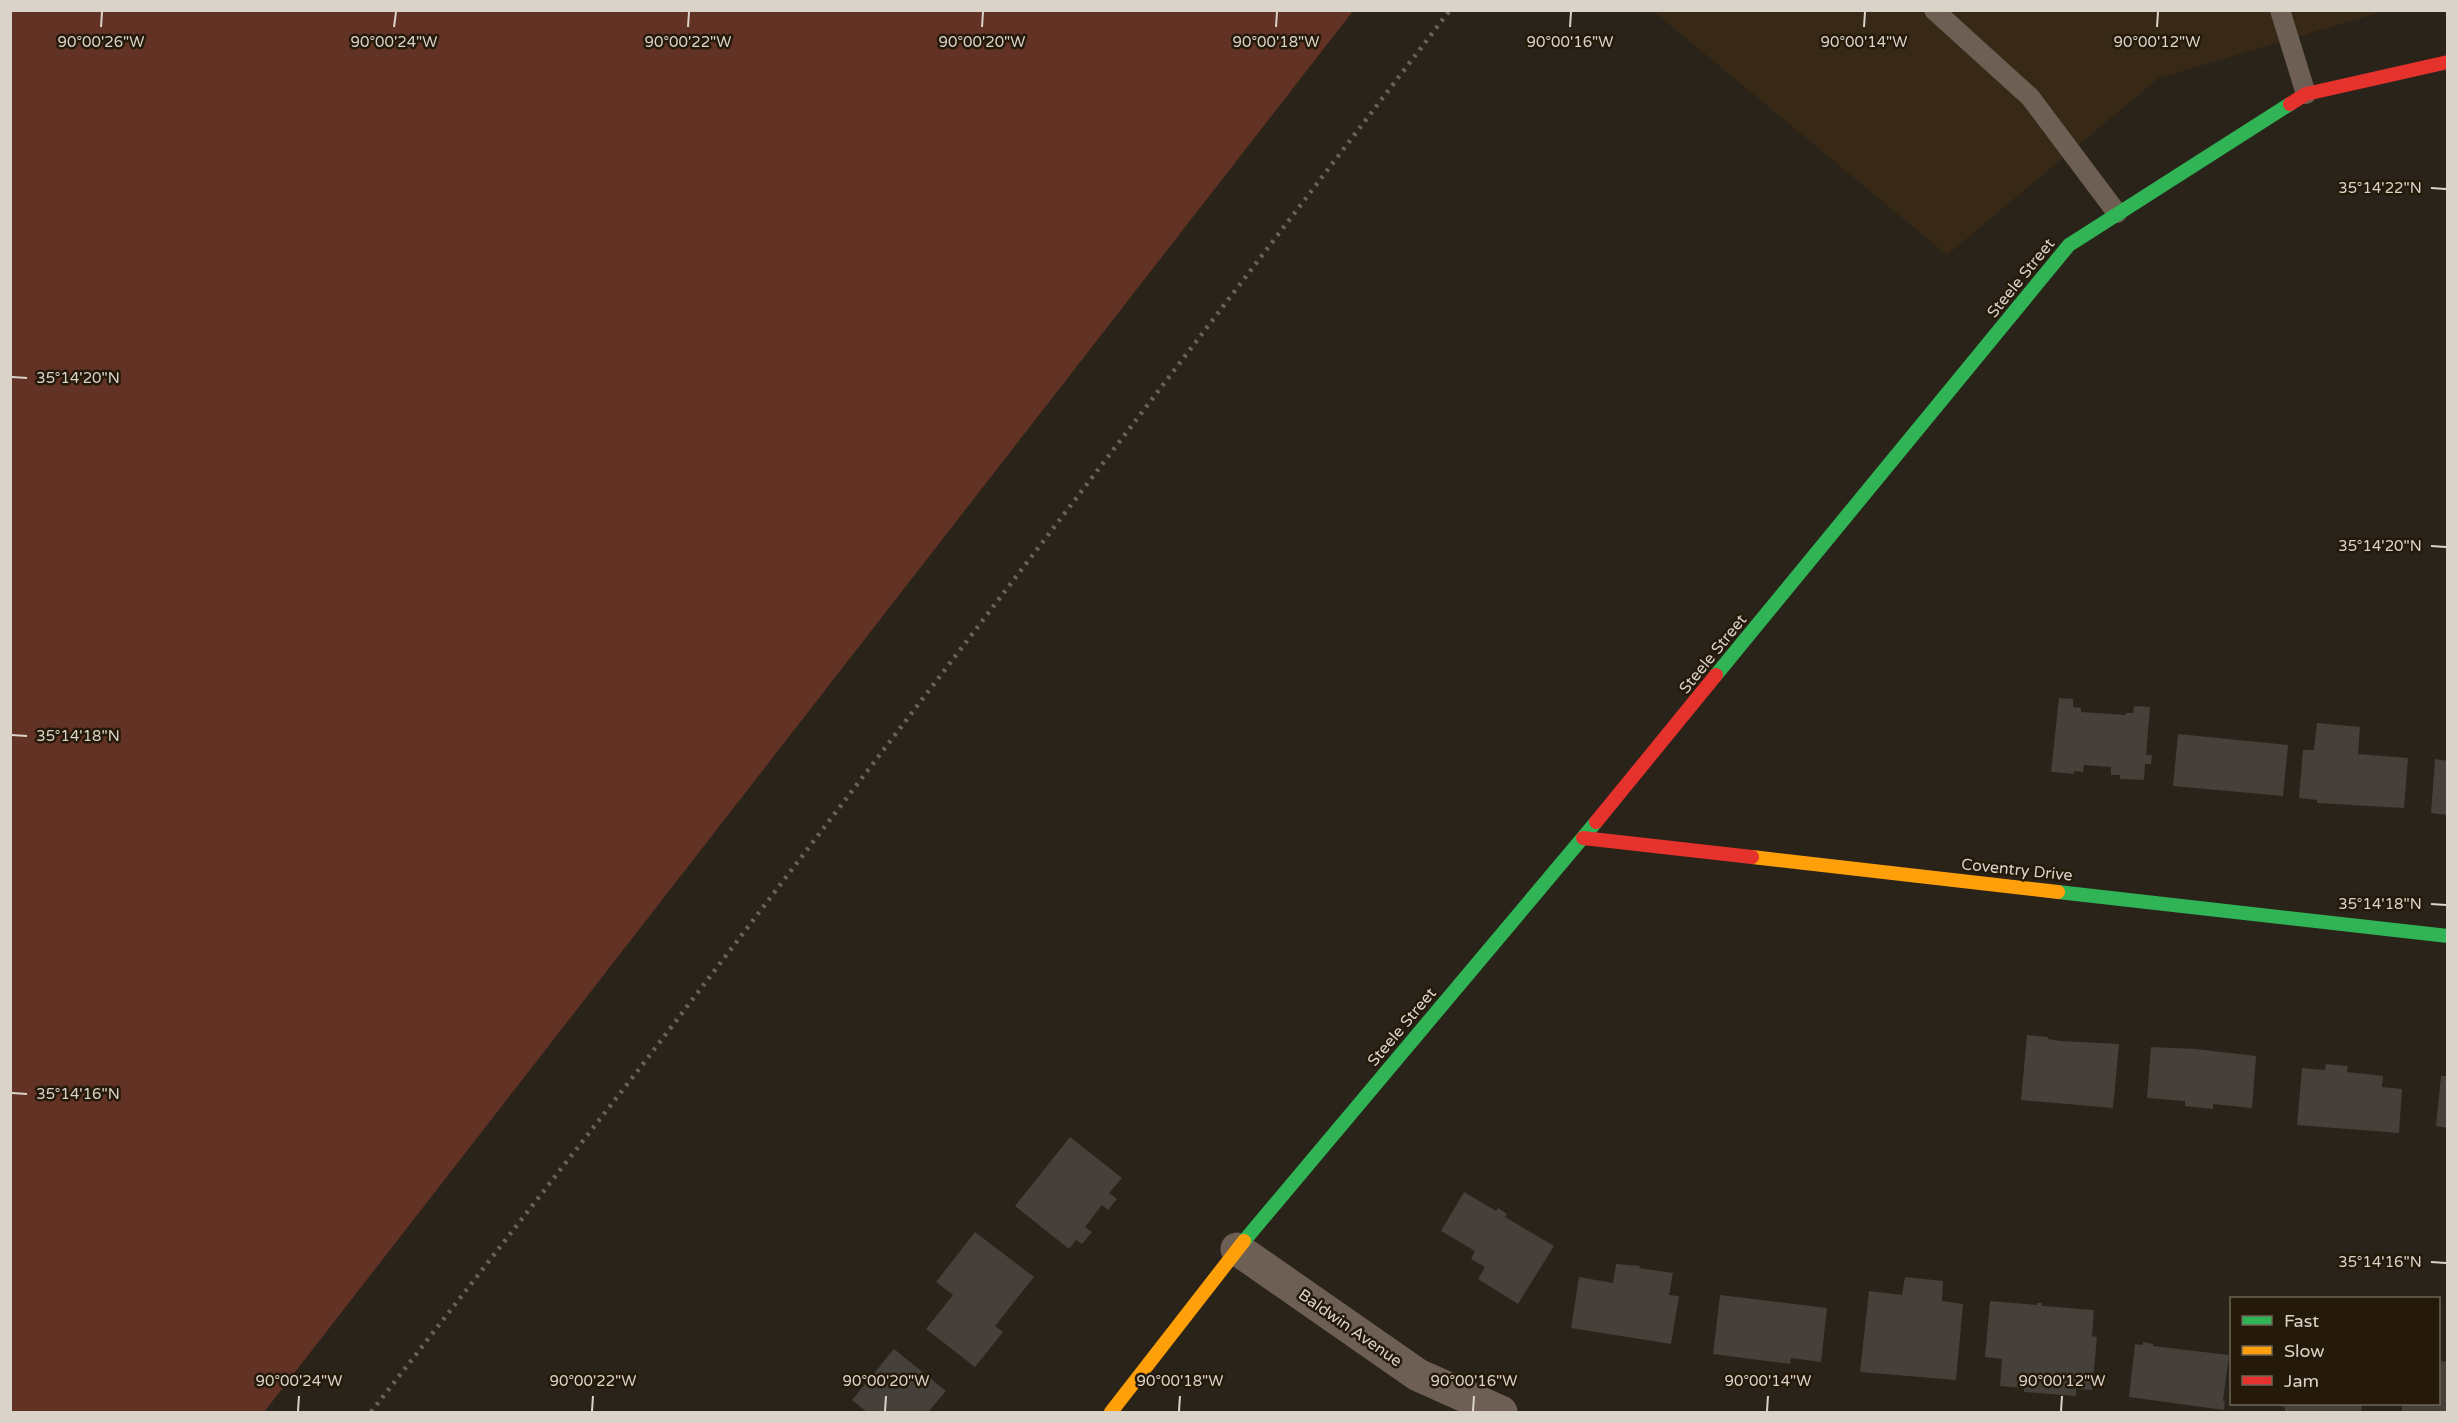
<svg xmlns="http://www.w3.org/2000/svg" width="2458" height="1423" font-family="'Varela Round',sans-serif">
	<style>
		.built { fill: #372915 }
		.green { fill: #623324 }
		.building { fill: #454039 }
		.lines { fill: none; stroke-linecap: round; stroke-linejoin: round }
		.lane { stroke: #6d5f54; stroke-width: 20 }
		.street { stroke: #6d5f54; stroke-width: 33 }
		.fast { stroke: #30b455; stroke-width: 14 }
		.slow { stroke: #ff9f0a; stroke-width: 14 }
		.jam { stroke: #e5322d; stroke-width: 14 }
		.rail { stroke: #6a6259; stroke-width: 4.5; stroke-dasharray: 3 6; stroke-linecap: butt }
		.ticks { fill: none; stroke: #dad3c9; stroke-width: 2 }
		.labels { text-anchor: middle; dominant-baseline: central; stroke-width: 5; stroke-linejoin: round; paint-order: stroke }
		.street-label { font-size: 16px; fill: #dad3c9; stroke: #251a0a }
		.ticks-label { font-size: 15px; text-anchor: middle; fill: #dad3c9; stroke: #251a0a; stroke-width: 5; stroke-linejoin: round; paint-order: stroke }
	</style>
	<rect width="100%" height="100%" fill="#29231a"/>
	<path class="built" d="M1653 11H2385L2159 78 1947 255Z"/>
	<path class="green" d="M10 11H1353L264 1412H11Z"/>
	<path class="building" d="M2059 698 2073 699V707L2081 708V712L2126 715V713H2133L2134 706 2150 707 2146 755H2152L2151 764H2145L2144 780 2120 779V775H2111V767L2084 765 2083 772 2074 771V774L2051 772Z
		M2317 723 2360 727 2358 754 2408 758 2404 808 2317 803V800L2299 798 2303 750H2314Z
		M2178 734 2288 745 2283 796 2173 786Z
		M2435 759 2448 761V815L2431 813Z
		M2027 1035 2048 1037V1039L2060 1041 2119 1044 2113 1108 2021 1100Z
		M2151 1047 2196 1049 2256 1056 2252 1108 2213 1104V1109L2185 1106V1101L2147 1098Z
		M2326 1064 2348 1066 2347 1072 2383 1076 2382 1087 2402 1089 2399 1133 2297 1125 2302 1068 2325 1070Z
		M2441 1076H2448V1128L2436 1126Z
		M1070 1137 1122 1178 1109 1193 1117 1199 1108 1210 1102 1205 1085 1227 1092 1232 1082 1244 1076 1240 1069 1249 1015 1206Z
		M1464 1192 1496 1211 1498 1208 1507 1214 1505 1217 1554 1246 1518 1304 1478 1279 1485 1267 1471 1259 1475 1251 1441 1231Z
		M975 1232 1034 1277 995 1326 1003 1332 975 1367 926 1329 953 1295 936 1282Z
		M1616 1264 1640 1266 1639 1268 1673 1273 1669 1295 1679 1296 1671 1344 1571 1328 1579 1277 1613 1283Z
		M1905 1277 1943 1281 1942 1301 1963 1304 1956 1380 1860 1372 1869 1291 1902 1295Z
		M1720 1295 1827 1308 1821 1362 1791 1358 1790 1364 1713 1354Z
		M1990 1301 2037 1305V1303H2042V1306L2094 1310 2092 1336 2097 1337 2092 1390 2076 1389V1396L2024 1392V1388L2000 1386 2002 1359 1985 1357Z
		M2143 1342 2153 1344V1346L2229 1355 2223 1401H2225L2224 1410 2129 1397 2135 1344 2143 1345Z
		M894 1349 946 1391 928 1412H867L852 1400Z
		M2441 1361 2448 1362V1412H2402V1404H2438Z
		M2266 1404H2362L2361 1412H2285V1407Z"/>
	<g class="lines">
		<path class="lane" d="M1934 10 2030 97 2117 213
			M2280 10 2306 94"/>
		<path class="street" d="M1237 1249 1418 1375 1501 1412"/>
		<path class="fast" d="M1716 675 2069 245 2290 104
			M2058 892 2448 936
			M1244 1241 1596 822"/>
		<path class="slow" d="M1752 857 2058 892
			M1111 1412 1244 1241"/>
		<path class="jam" d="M2290 104 2306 94 2448 62
			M1596 822 1716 675
			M1583 838 1752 857"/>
		<path class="rail" d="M371 1412 643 1064 1450 10"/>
	</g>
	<path class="ticks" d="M101 27 102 12M394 27 396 12M688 27 689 12M982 27 983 12M1276 27 1277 12M1570 27 1571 12M1864 27 1865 12M2157 27 2158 12M2431 188 2446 189M12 377 27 378M2431 546 2446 547M12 735 27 736M2431 904 2446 905M12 1093 27 1094M2431 1262 2446 1263M298 1411 299 1396M592 1411 593 1396M885 1411 886 1396M1179 1411 1180 1396M1473 1411 1474 1396M1767 1411 1768 1396M2061 1411 2062 1396"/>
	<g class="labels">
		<g class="street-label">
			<text transform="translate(2021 278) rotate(-51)">Steele Street</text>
			<text transform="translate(1713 654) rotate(-51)">Steele Street</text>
			<text transform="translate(2017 870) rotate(6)">Coventry Drive</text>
			<text transform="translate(1402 1027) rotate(-50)">Steele Street</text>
			<text transform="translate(1350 1328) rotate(35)">Baldwin Avenue</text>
		</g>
	</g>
	<g class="ticks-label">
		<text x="101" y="47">90°00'26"W</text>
		<text x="394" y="47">90°00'24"W</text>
		<text x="688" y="47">90°00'22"W</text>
		<text x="982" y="47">90°00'20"W</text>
		<text x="1276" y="47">90°00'18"W</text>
		<text x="1570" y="47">90°00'16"W</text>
		<text x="1864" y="47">90°00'14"W</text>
		<text x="2157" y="47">90°00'12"W</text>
		<text x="2380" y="193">35°14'22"N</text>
		<text x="78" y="383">35°14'20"N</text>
		<text x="2380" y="551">35°14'20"N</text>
		<text x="78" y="741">35°14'18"N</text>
		<text x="2380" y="909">35°14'18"N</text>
		<text x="78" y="1099">35°14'16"N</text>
		<text x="2380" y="1267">35°14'16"N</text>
		<text x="299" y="1386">90°00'24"W</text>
		<text x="593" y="1386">90°00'22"W</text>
		<text x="886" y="1386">90°00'20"W</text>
		<text x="1180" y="1386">90°00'18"W</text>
		<text x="1474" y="1386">90°00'16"W</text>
		<text x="1768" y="1386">90°00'14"W</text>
		<text x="2062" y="1386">90°00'12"W</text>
	</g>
	<rect width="2458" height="1423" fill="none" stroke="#dad3c9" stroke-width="24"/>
	<rect x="2230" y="1297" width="210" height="108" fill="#251a0a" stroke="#6d6456" stroke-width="1.5"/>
	<rect x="2242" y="1316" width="30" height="9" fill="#30b455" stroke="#6d6456" stroke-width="1.5"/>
	<text x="2284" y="1327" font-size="18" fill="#dad3c9">Fast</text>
	<rect x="2242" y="1346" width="30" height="9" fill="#ff9f0a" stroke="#6d6456" stroke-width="1.5"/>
	<text x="2284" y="1357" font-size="18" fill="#dad3c9">Slow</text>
	<rect x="2242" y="1376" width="30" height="9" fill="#e5322d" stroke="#6d6456" stroke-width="1.5"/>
	<text x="2284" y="1387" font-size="18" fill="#dad3c9">Jam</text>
</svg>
